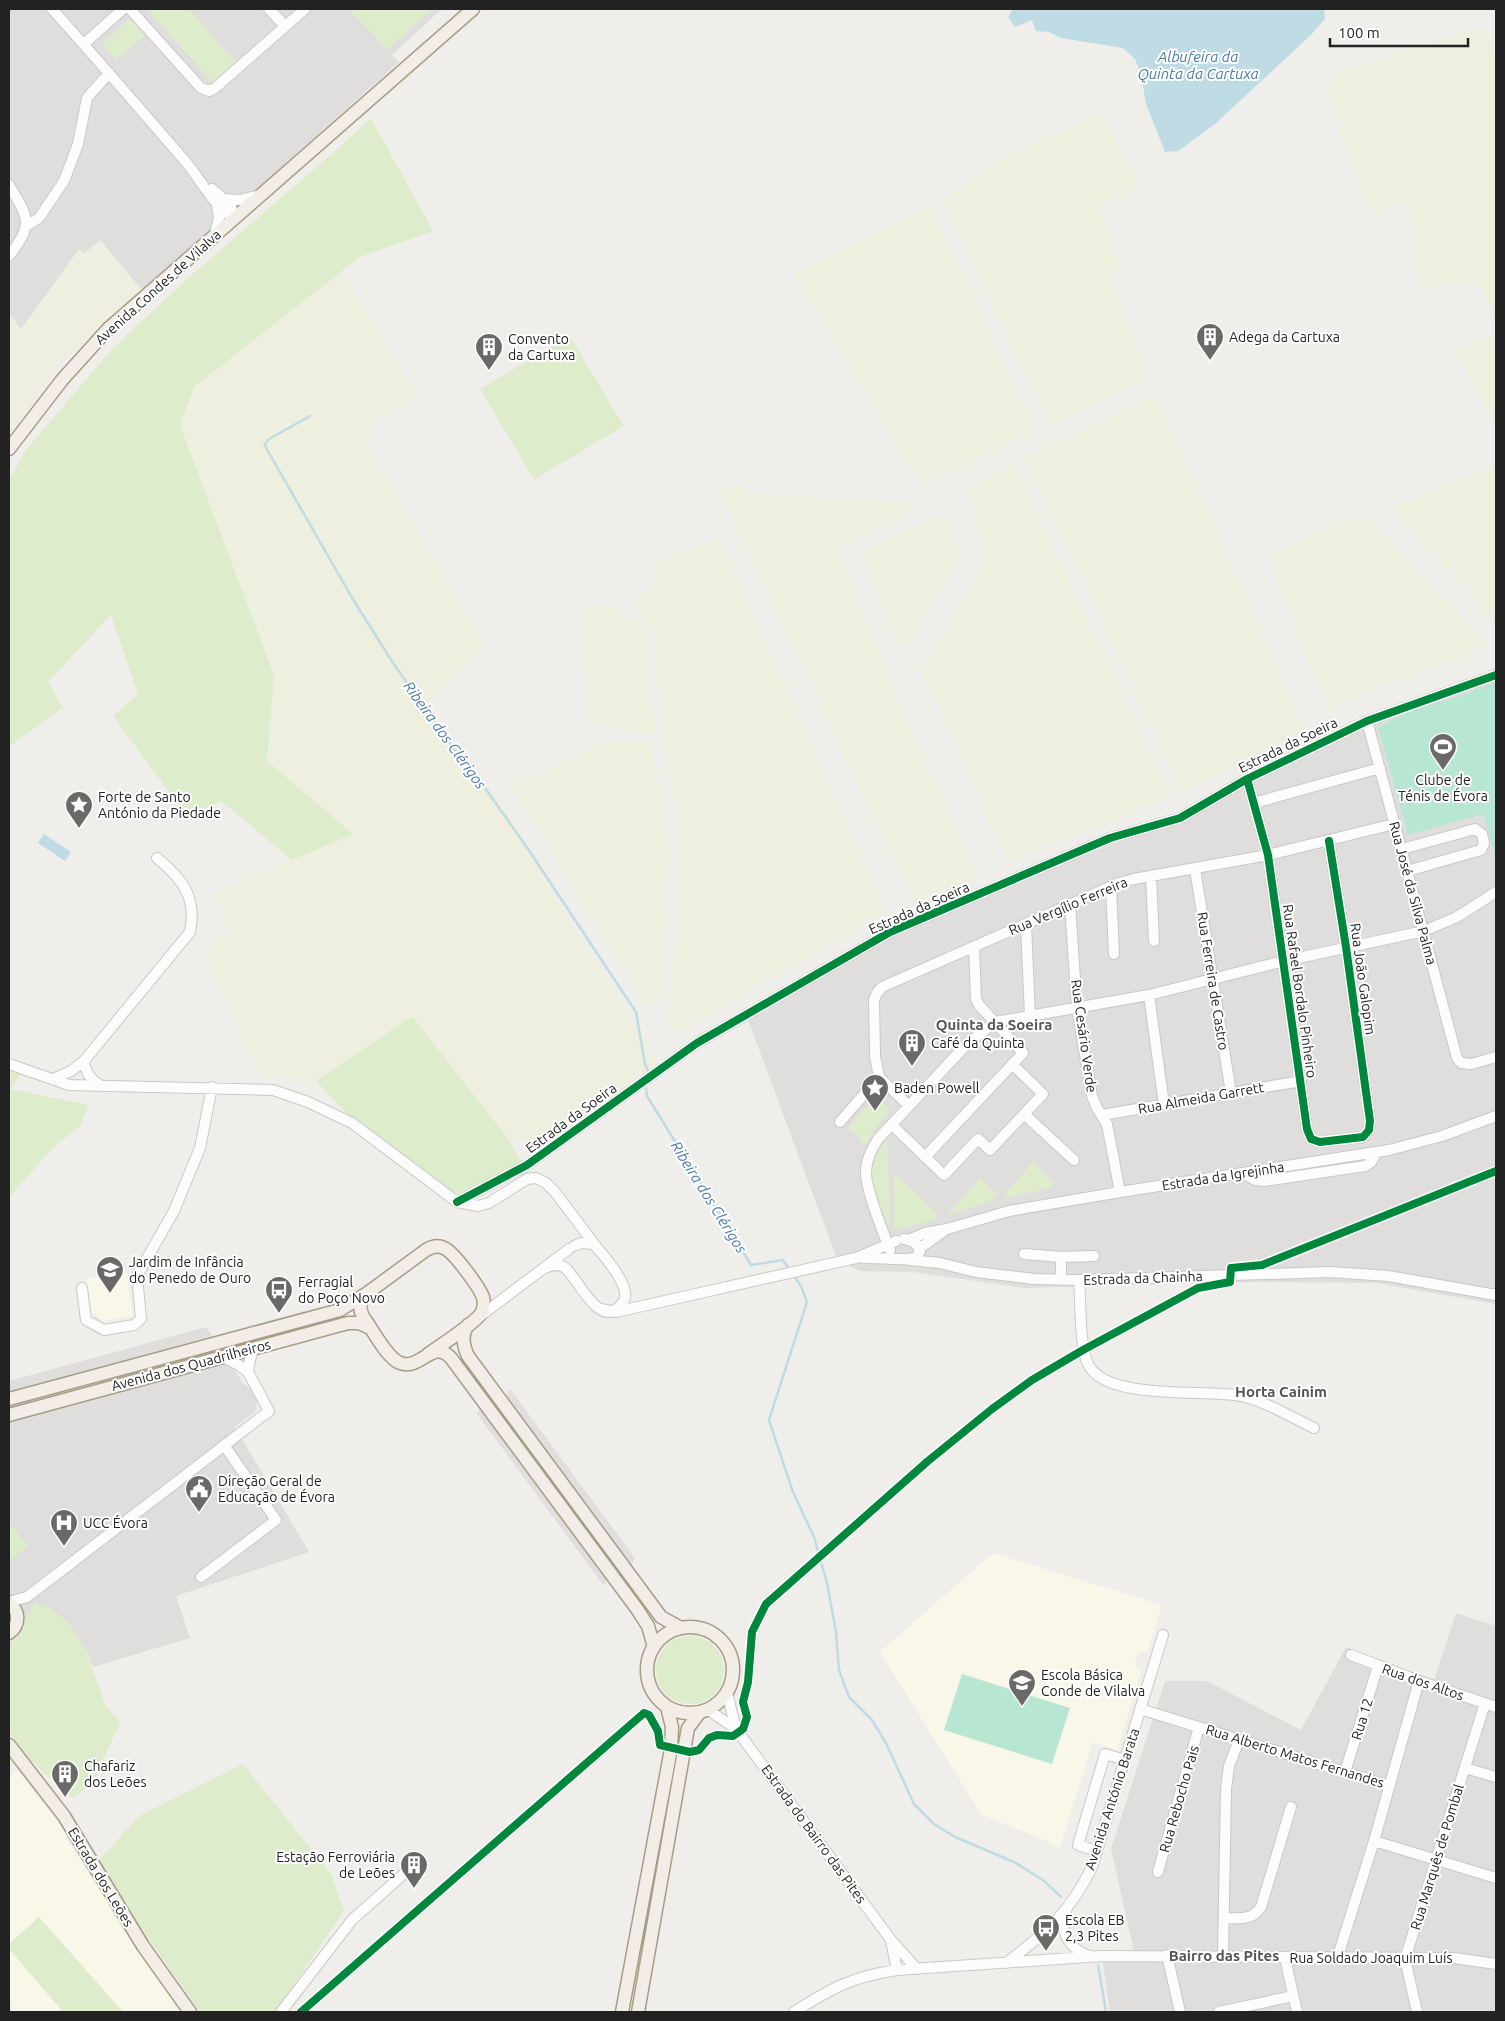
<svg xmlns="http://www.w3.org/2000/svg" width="1505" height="2021" font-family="Ubuntu,sans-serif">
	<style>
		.residential { fill: #dfdedc }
		.education { fill: #f8f7e8 }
		.farmland { fill: #efefdf }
		.grass { fill: #ddeccb }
		.pitch { fill: #b7e6d2 }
		.parking { fill: #e0dfde }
		.water { fill: #bfdbe3 }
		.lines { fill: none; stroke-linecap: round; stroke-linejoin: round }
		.stream { stroke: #bfdbe3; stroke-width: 2.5 }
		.minor-casing { stroke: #c9c8c7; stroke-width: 12 }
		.major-casing { stroke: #a79c86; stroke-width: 15 }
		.minor { stroke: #fdfcfc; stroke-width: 10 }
		.major { stroke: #f3ede7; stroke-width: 12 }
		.cycleway-casing { stroke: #fff; stroke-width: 11 }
		.cycleway { stroke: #00873e; stroke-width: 8 }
		.labels { text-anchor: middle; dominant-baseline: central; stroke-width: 4; stroke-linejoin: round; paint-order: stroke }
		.street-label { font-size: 14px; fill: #222; stroke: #fff }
		.poi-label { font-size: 14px; fill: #222; stroke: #fff; text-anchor: start }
		.water-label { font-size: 15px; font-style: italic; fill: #4a7aab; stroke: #fff }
		.neighbourhood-label { font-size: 15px; font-weight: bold; fill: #555; stroke: #fff }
	</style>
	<rect width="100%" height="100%" fill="#f0eeeb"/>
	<path class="residential" d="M9 9H442L392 55 399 62 57 366 9 434Z
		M1496 668V1304L1376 1283 1256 1282 1025 1288 913 1272 861 1271 838 1262 746 1014 890 932 1180 818 1322 742 1441 695Z
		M206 1327 243 1383 252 1391 257 1400 256 1411 235 1427 309 1552 176 1596 190 1638 93 1667 86 1650 25 1617 23 1629 19 1636 9 1644V1381Z
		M1456 1613 1496 1626V2012H1110L1102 1956 1134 1952 1111 1849 1165 1681H1207L1301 1730 1346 1647 1434 1680Z"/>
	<path class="education" d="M127 1272 133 1316 102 1321 92 1313 87 1278Z
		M993 1553 1162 1605 1148 1651 1138 1654 1135 1659 1136 1667 1141 1672 1117 1750 1093 1742 1060 1847 981 1814 880 1652Z
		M18 1771 68 1835 65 1837 78 1855 81 1853 128 1936 181 2012H13L9 1994V1776Z"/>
	<path class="farmland" d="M1481 26 1496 59V324L1482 288 1478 283H1460L1420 288 1410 213 1406 201 1377 210 1367 208 1328 97V88L1335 75 1339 73Z
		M1101 114 1140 184 1098 207 1120 265 1111 278 1113 288 1148 378 1048 426 943 199 1005 157Z
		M930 206 1035 430 921 485 794 273Z
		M100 240 142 290 57 366 9 434V313L21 329 79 249 85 253Z
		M342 272 416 394 368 426 373 437 365 441 484 645 427 703 457 749 497 796 556 898 656 1058 654 1064 627 1087 561 1133 543 1142 509 1140 412 1016 316 1081 260 1075 203 952 228 931 212 894 353 834 267 761 273 675 180 425 194 387Z
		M1496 331V421L1494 422 1454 348 1488 338 1495 335Z
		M1154 396 1158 402 1231 564 1304 731 1182 793 1025 461 1027 456Z
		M1496 463V622L1390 509Z
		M1015 465 1171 798 1007 862 921 669 975 578 983 554 984 547 968 497V487Z
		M733 485 765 495 918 502 919 504 837 548 905 717 978 876 914 904 719 491Z
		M946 513 960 553 911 643 899 648 897 646 862 552Z
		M1364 514 1489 645 1327 708 1272 572 1278 570 1270 554Z
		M719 538 886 913 853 929 678 1033H672L667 1024 680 896 681 856 680 834 665 748 656 672 658 653 652 629 641 614 635 601 639 594 647 591 658 561Z
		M609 605 627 620 644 621 656 736 606 725 589 726 583 606Z
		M606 741H651L670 847 660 997 647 1006 525 810 509 788Z"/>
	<path class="grass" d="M147 9H189L236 63 213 83Z
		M348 9H432L387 50Z
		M128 20 133 22 145 35 116 60 105 47 104 42Z
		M371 118 433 231 360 257 194 387 180 425 274 675 267 761 353 834 292 860 221 801 186 815 113 716 138 694 111 615 48 682 63 707 9 747V478L14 472 24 452 112 349 188 278 335 151Z
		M570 336 624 426 534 480 480 389Z
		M412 1016 509 1140 521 1162 460 1194 454 1193 355 1122 316 1081Z
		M9 1068 22 1072 10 1089 88 1105 81 1125 55 1146 9 1197Z
		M875 1098H878L887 1107 888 1113 874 1130 865 1145 860 1140V1137L848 1129V1127Z
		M887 1139 890 1221 885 1223C873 1188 861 1171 887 1139Z
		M1033 1162 1055 1183 1049 1188 1008 1198 1004 1195Z
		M894 1173 938 1214 934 1220 899 1229 894 1228Z
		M980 1178 997 1194 990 1202 947 1215Z
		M11 1525 28 1546 9 1561V1526Z
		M35 1602 52 1609 69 1623 86 1650 106 1707 121 1722 111 1742 94 1783 72 1798 17 1748 9 1730V1644L19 1636 23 1629 25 1617Z
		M656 1670a34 34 0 1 1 68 0a34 34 0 1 1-68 0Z
		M243 1764 331 1874 344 1911 276 2011 273 2012H200L141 1928 99 1860 139 1816Z
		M39 1917 123 2012H63L9 1949V1944Z"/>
	<path class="pitch" d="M1496 682V853H1495L1483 814 1408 835 1378 727 1409 712 1463 695Z
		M962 1674 1070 1708 1052 1764 944 1730Z"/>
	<path class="parking" d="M888 1011 890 1061H881L880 1012Z
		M305 1311V1314L9 1394V1391Z
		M510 1389 635 1558 631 1567 505 1397Z
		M481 1404 608 1577 604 1586 477 1414Z"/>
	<path class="water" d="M1013 9H1324L1325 19 1311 35 1215 124 1178 151 1165 152 1146 104 1141 74 1135 59 1123 48 1061 38 1049 32 1036 31 1032 20 1015 27 1008 17Z
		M44 834 71 852 65 861 38 843Z"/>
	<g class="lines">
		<path class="stream" d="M310 416 269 439 265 444V446L351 596 393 663 461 759 483 785 528 849 636 1012 645 1064 648 1071
			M646 1089 647 1096 751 1265 783 1260 789 1269
			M794 1276 801 1286 807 1302 769 1420 793 1492 814 1537 827 1583 836 1632 839 1670 849 1697 872 1720 886 1743 914 1804 934 1824 955 1837 1014 1862 1043 1880 1061 1897
			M1098 1965 1106 2012"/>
		<defs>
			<path id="minor" d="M52 9C97 59 141 110 185 161 201 180 213 205 234 219
				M130 9 201 88 209 91 215 88 305 9
				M269 9 285 26
				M84 44 123 9
				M9 185C29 219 34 223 9 256
				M212 189 231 206 234 219
				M223 199 240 200 261 195
				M26 226 39 218 64 181 78 144 87 98 109 73
				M214 237 219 218 217 204
				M1367 721 1457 1058 1461 1063 1471 1064 1496 1057
				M1247 779 1268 855 1307 1129 1311 1139 1320 1142 1363 1137 1369 1130 1370 1121 1346 947 1329 841
				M1254 803 1380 768
				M1402 849 1475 829 1482 834 1484 843 1481 850 1407 871
				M1195 869 1231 1093
				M1151 876 1154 941
				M1111 887 1114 954
				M1070 904 1077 1008 1092 1096 1097 1108 1107 1124 1120 1192
				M1026 924 1030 1016
				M1149 995 1164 1105
				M84 1061C86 1073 90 1079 100 1085
				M9 1064 69 1085 273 1090 308 1102 352 1123 457 1202 478 1206 489 1203 527 1179 536 1178 546 1183 555 1192 598 1249
				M53 1079 71 1071 84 1061 190 932C197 898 183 879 157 858
				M909 1106 879 1077 875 1056 874 1000 877 993 882 987 1119 883 1134 879 1268 855 1394 824
				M1024 1114 1074 1160
				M1102 1115 1301 1081
				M840 1122 879 1077
				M892 1125 944 1175 978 1139 990 1150 1043 1094 1012 1064
				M925 1157 1023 1053 979 1005 976 999 974 947
				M1243 1173 1255 1180 1264 1181 1365 1166 1371 1162 1377 1152
				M457 1202 527 1165 697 1043 890 932 1110 838 1180 818 1247 779 1367 721 1496 675
				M908 1240 925 1233 947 1229 1009 1211 1120 1192 1389 1150 1442 1136 1496 1116
				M920 1248 944 1231
				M890 1250C884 1235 865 1186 866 1172 866 1159 872 1149 878 1139L966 1045 995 1022 1149 995 1284 961 1424 931 1457 917 1496 892
				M1024 1254 1061 1257 1094 1256
				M863 1258C879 1257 905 1262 917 1257L920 1251C918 1243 912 1240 904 1239
				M909 1260 940 1263 976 1272 1034 1279 1079 1280 1330 1272 1388 1276 1496 1295
				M545 1268C551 1265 558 1264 564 1267 578 1276 597 1329 620 1306 624 1302 626 1297 625 1292 624 1280 602 1252 593 1244L581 1243 574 1246
				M1061 1279V1257
				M1079 1280C1081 1302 1079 1348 1089 1366 1109 1401 1207 1389 1241 1396 1267 1402 1291 1417 1314 1428
				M82 1288 86 1320 104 1330 134 1325 141 1319 137 1276 174 1211 200 1148 212 1087
				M601 1309 616 1312 856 1258 896 1241
				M479 1317 569 1249
				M248 1372 250 1359 254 1348
				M201 1577 276 1520 224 1445
				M9 1602 27 1597 269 1411 248 1372 237 1364 223 1357
				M1351 1655 1419 1681 1496 1707
				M727 1693 736 1729
				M707 1709 736 1729 891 1940 917 1969
				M1140 1709 1390 1786
				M1465 1768 1496 1777
				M1345 1772 1378 1666
				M1374 1841 1419 1681
				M1097 1851 1078 1845 1105 1754 1125 1760
				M1158 1872 1199 1727
				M1066 1912C1058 1931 1071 1951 1090 1956
				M1224 1918C1239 1918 1252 1921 1261 1907L1291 1807
				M891 1941 897 1970
				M1167 1955 1180 2012
				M1223 1957 1226 1789 1229 1766 1239 1740
				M1285 1958 1297 2012
				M1337 1959 1374 1841 1496 1878
				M1006 1963C1046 1933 1070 1913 1092 1867L1163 1635
				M281 2012 352 1920 416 1863
				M794 2012C832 1988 851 1977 897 1970L1102 1956 1454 1958 1496 1964
				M1219 2012 1293 1996
				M1417 2012 1405 1959 1485 1703"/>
			<path id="major" d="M9 449 62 380 108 329 473 9
				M468 1325C461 1335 463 1345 468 1356L661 1617 681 1628
				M427 1355C438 1347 477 1322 482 1312 484 1307 484 1301 483 1297 479 1287 454 1252 444 1248 438 1245 431 1247 426 1250L366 1294C358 1303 359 1312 366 1321 374 1332 387 1358 400 1363 420 1371 433 1338 451 1358L637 1609 648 1626 654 1647
				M9 1399 340 1310 364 1295
				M9 1415 348 1323H359L370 1328
				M9 1603C20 1611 20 1625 9 1633
				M647 1670a43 43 0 1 1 86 0a43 43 0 1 1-86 0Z
				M9 1745 64 1816 143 1946 190 2012
				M622 2012 671 1749 672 1727 667 1707
				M638 2012 688 1728 700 1712"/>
		</defs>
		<use href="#minor" class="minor-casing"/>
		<use href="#major" class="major-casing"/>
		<use href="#minor" class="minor"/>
		<use href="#major" class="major"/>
		<defs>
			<path id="cycleway" d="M1247 779 1268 855 1307 1129 1311 1139 1320 1142 1363 1137 1369 1130 1370 1121 1346 947 1329 841
				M457 1202 527 1165 697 1043 890 932 1110 838 1180 818 1247 779 1367 721 1496 675
				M301 2012 644 1713 649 1715 658 1731 660 1745 690 1752 699 1750 709 1738 717 1735 733 1736 743 1729 747 1717 743 1702 748 1682 752 1632 766 1604 928 1461 992 1409 1032 1380 1083 1350 1198 1288 1230 1282 1231 1268 1262 1265 1496 1171"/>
		</defs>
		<use href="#cycleway" class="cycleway-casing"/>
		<use href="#cycleway" class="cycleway"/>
	</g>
	<defs>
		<symbol id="building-pin" viewBox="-11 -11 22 30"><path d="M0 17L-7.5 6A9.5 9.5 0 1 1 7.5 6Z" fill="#6a6968" stroke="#fff"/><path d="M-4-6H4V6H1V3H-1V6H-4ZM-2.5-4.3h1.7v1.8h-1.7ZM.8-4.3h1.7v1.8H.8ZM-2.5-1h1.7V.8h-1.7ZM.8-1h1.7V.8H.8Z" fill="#fff"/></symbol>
		<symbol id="stadium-pin" viewBox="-11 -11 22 30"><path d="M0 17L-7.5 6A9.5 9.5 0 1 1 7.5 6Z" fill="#6a6968" stroke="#fff"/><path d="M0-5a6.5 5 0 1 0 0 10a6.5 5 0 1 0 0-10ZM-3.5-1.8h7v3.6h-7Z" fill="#fff"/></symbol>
		<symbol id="sight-pin" viewBox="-11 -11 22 30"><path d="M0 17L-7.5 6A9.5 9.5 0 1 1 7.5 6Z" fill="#6a6968" stroke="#fff"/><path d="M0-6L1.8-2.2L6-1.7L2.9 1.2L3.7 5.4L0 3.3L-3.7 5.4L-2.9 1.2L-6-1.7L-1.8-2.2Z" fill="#fff"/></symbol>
		<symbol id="school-pin" viewBox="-11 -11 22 30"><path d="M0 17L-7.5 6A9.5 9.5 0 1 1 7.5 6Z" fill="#6a6968" stroke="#fff"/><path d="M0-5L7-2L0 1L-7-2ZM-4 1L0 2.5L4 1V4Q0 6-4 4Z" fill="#fff"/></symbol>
		<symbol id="bus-pin" viewBox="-11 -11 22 30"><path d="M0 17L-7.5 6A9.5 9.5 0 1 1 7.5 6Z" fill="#6a6968" stroke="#fff"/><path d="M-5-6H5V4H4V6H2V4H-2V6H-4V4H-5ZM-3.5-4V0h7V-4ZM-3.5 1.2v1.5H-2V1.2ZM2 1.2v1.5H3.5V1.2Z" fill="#fff"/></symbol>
		<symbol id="civic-pin" viewBox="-11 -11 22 30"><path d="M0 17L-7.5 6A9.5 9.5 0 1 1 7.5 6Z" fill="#6a6968" stroke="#fff"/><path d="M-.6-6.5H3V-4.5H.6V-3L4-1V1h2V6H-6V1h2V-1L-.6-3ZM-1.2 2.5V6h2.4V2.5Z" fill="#fff"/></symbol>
		<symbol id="hospital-pin" viewBox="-11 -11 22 30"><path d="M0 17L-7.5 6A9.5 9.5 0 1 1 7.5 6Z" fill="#6a6968" stroke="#fff"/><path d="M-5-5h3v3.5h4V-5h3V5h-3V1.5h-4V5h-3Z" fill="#fff"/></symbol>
	</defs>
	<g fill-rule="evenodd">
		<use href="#building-pin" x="1194" y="321" width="32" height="43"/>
		<use href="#building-pin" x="473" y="331" width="32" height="43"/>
		<use href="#stadium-pin" x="1427" y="731" width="32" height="43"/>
		<use href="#sight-pin" x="63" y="789" width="32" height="43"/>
		<use href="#building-pin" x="896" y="1027" width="32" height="43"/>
		<use href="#sight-pin" x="859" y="1072" width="32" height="43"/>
		<use href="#school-pin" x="94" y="1254" width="32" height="43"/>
		<use href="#bus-pin" x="263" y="1274" width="32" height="43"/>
		<use href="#civic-pin" x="183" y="1473" width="32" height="43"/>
		<use href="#hospital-pin" x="48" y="1507" width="32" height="43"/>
		<use href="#school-pin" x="1006" y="1667" width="32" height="43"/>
		<use href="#building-pin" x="49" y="1758" width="32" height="43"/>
		<use href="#building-pin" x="398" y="1849" width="32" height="43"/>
		<use href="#bus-pin" x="1030" y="1912" width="32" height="43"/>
	</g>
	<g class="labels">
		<g class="street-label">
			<text transform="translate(158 287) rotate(-42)">Avenida Condes de Vilalva</text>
			<text transform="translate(1288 745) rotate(-26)">Estrada da Soeira</text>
			<text transform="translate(1413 893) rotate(75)">Rua José da Silva Palma</text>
			<text transform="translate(1068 906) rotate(-23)">Rua Vergílio Ferreira</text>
			<text transform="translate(919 908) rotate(-24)">Estrada da Soeira</text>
			<text transform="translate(1363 979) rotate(82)">Rua João Galopim</text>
			<text transform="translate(1213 981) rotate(81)">Rua Ferreira de Castro</text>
			<text transform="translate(1300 991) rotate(82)">Rua Rafael Bordalo Pinheiro</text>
			<text transform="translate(1084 1036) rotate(82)">Rua Cesário Verde</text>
			<text transform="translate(1201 1098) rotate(-10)">Rua Almeida Garrett</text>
			<text transform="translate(571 1118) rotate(-36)">Estrada da Soeira</text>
			<text transform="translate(1223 1176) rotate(-9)">Estrada da Igrejinha</text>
			<text transform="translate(1143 1278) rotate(-2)">Estrada da Chainha</text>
			<text transform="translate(191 1365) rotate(-15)">Avenida dos Quadrilheiros</text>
			<text transform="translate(1423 1682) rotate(19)">Rua dos Altos</text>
			<text transform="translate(1362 1719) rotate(-73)">Rua 12</text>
			<text transform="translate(1295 1756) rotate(17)">Rua Alberto Matos Fernandes</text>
			<text transform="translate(1112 1799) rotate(-72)">Avenida António Barata</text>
			<text transform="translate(1179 1799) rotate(-74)">Rua Rebocho Pais</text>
			<text transform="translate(814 1834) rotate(54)">Estrada do Bairro das Pites</text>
			<text transform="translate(1437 1857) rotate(-73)">Rua Marquês de Pombal</text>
			<text transform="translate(101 1877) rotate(59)">Estrada dos Leões</text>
			<text x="1371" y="1958">Rua Soldado Joaquim Luís</text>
		</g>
		<g class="poi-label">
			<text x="1229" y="337">Adega da Cartuxa</text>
			<text x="508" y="339">Convento<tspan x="508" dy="16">da Cartuxa</tspan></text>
			<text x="1443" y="780" text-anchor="middle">Clube de<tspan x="1443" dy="16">Ténis de Évora</tspan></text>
			<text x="98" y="797">Forte de Santo<tspan x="98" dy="16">António da Piedade</tspan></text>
			<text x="931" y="1043">Café da Quinta</text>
			<text x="894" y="1088">Baden Powell</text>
			<text x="129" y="1262">Jardim de Infância<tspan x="129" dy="16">do Penedo de Ouro</tspan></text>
			<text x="298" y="1282">Ferragial<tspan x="298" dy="16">do Poço Novo</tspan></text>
			<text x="218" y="1481">Direção Geral de<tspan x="218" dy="16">Educação de Évora</tspan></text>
			<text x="83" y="1523">UCC Évora</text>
			<text x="1041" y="1675">Escola Básica<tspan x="1041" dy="16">Conde de Vilalva</tspan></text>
			<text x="84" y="1766">Chafariz<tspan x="84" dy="16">dos Leões</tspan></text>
			<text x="395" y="1857" text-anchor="end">Estação Ferroviária<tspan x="395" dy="16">de Leões</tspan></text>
			<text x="1065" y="1920">Escola EB<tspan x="1065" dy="16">2,3 Pites</tspan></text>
		</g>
		<g class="water-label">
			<text x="1198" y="56">Albufeira da<tspan x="1198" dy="17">Quinta da Cartuxa</tspan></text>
			<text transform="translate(445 735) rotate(54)">Ribeira dos Clérigos</text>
			<text transform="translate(709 1197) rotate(58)">Ribeira dos Clérigos</text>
		</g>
		<g class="neighbourhood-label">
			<text x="994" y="1024">Quinta da Soeira</text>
			<text x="1281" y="1391">Horta Cainim</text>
			<text x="1224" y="1955">Bairro das Pites</text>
		</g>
	</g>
	<rect width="1505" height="2021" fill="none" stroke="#222222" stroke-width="20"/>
	<path d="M1330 38v8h138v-8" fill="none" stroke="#222222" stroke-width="2.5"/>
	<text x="1338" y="38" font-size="15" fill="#222222" stroke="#ffffff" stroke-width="4" paint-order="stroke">100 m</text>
</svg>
